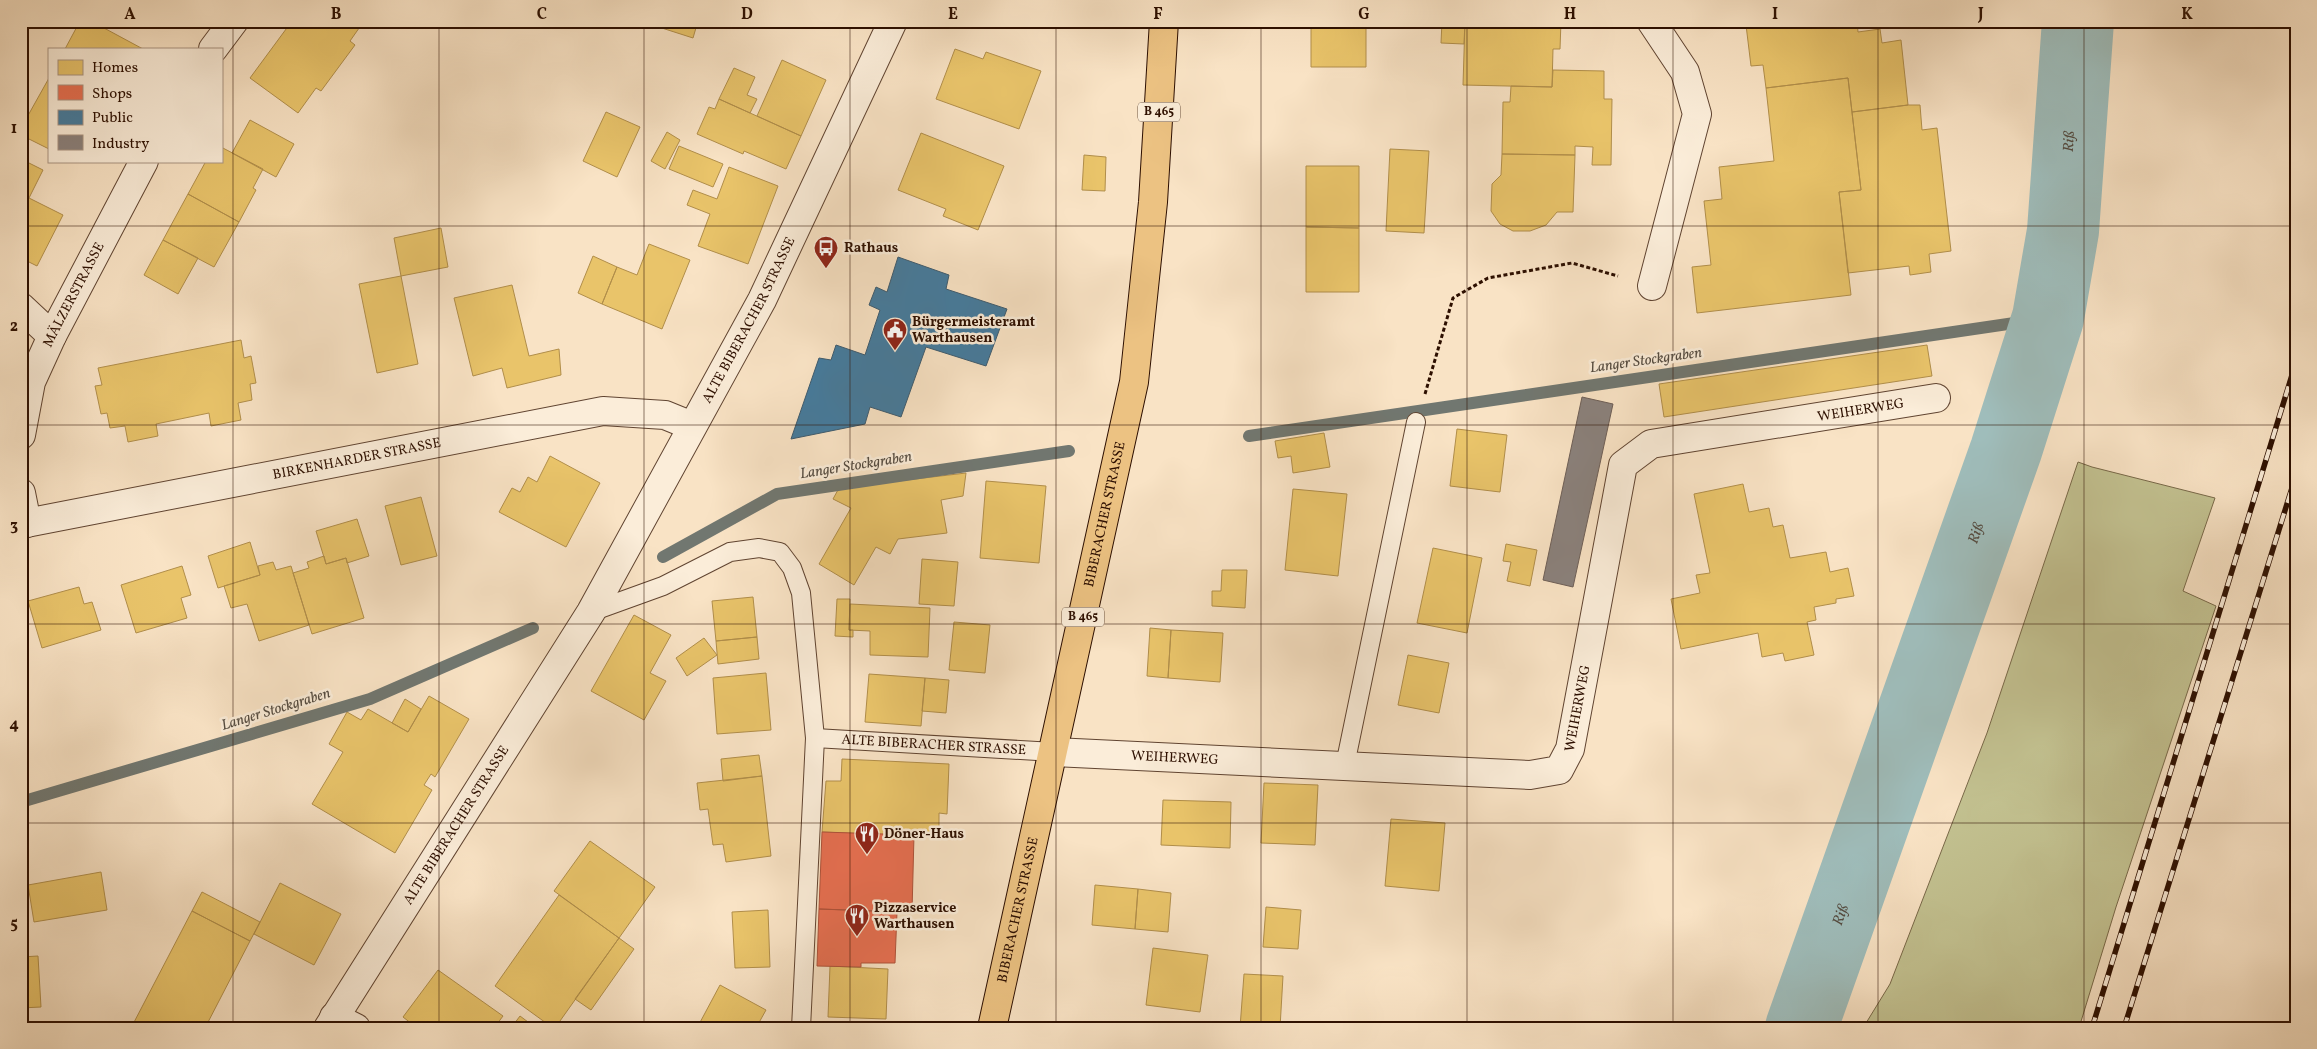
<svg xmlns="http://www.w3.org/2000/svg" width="2317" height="1049" font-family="Vollkorn,serif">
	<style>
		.green { fill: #c3c291; stroke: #786848 }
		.homes { fill: #e9c46a; stroke: #b18e4a }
		.shops { fill: #e76f51; stroke: #af5239 }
		.public { fill: #457b9d; stroke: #3e5b6e }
		.industry { fill: #8a817c; stroke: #6e5f57 }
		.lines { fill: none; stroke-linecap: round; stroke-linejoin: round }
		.stream { stroke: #717770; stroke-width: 12 }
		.river { stroke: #9fbdbb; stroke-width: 72 }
		.lane-casing { stroke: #604431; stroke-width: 20 }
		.street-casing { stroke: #604431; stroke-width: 30 }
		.primary-casing { stroke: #2d0f00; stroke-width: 30 }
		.path { stroke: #2d0f00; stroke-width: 3; stroke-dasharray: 4 2.5; stroke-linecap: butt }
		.lane { stroke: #fbedd9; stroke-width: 18 }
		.street { stroke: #fbedd9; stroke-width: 28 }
		.primary { stroke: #ecc282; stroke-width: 28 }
		.rail-casing { stroke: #2d0f00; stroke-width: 5.5 }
		.rail { stroke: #fbedd9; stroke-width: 4; stroke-dasharray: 11; stroke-linecap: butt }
		.grid { fill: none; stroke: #2d0f00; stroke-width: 1; stroke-opacity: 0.55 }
		.labels { text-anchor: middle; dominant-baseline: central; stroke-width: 5; stroke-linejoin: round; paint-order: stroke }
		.shield { fill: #fbedd9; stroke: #6b5241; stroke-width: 1 }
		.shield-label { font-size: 12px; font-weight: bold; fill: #2d0f00 }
		.poi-label { font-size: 14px; font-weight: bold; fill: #2d0f00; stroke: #fbedd9; text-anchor: start }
		.street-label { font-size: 14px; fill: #2d0f00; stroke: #fbedd9 }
		.water-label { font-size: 15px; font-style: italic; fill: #554c41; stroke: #fbedd9 }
		.neatline { fill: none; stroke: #2d0f00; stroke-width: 2 }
		.grid-label { font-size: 16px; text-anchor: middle; font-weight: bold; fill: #2d0f00 }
	</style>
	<rect width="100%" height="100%" fill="#f9e3c5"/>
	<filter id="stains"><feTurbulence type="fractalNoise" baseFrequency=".004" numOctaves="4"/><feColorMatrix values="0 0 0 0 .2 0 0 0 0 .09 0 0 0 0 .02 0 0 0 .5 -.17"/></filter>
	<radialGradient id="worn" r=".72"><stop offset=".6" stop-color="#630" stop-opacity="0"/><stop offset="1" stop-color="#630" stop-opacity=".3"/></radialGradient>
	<path class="green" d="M2078 462 2092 467 2215 498 2183 591 2216 606 2116 907 2079 1028H1863L1890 984 1987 733Z"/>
	<path class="homes" d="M80 21H91L143 49H65Z
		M292 21H364L350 41 355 45 321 91 316 88 298 113 250 78Z
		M640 21H698L693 38Z
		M1311 21H1366V67H1311Z
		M1442 21H1465L1464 44 1441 43Z
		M1465 21H1506V24H1525V21H1561L1560 49H1553L1552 87 1463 85Z
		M1735 21H1857L1858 32 1880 29 1882 43 1901 40 1908 105 1852 112 1848 78 1766 88 1763 65 1751 66 1746 25 1735 27Z
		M955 49 983 59 986 52 1041 71 1019 129 936 99Z
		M782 60 826 80 801 136 757 116Z
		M734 68 755 77 747 95 757 99 750 113 719 99Z
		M1553 70 1604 71V99H1612L1611 165H1592L1593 147 1575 146V155L1502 154 1503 102H1510L1511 86 1552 87Z
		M49 78V149L21 135V128Z
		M1848 78 1861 190 1839 192 1851 295 1697 313 1692 267 1711 265 1704 201 1722 199 1719 167 1774 161 1766 88Z
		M719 99 801 136 786 169 744 151 743 154 697 134 709 107 715 109Z
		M1908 105H1920L1922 130 1937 128 1951 251 1929 254 1931 272 1910 275 1909 266 1848 273 1839 192 1861 190 1852 112Z
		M606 112 640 127 617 177 583 161Z
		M250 120 294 144 276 177 232 153Z
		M667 132 680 140 665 169 651 161Z
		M921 133 1004 166 978 230 943 216 946 209 898 190Z
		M679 146 723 164 713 187 669 169Z
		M221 147 263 169 253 188 256 190 239 222 188 194 206 161H221Z
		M1390 149 1429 151 1424 233 1386 231Z
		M1502 154 1575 155 1573 212H1557L1546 225 1530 231H1513L1500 224 1491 211 1492 184 1501 175Z
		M1084 155 1106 157 1105 191 1082 190Z
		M21 159 43 170 29 198 21 194Z
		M1306 166H1359V228L1306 227Z
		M729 167 778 186 748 264 698 246 710 214 687 205 693 190 717 199Z
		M21 194 63 215 37 266 21 258Z
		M188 194 239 222 214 267 163 240Z
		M1306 227 1359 228V292H1306Z
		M441 228 448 267 401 276 394 238Z
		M163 240 198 258 178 294 144 275Z
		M649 244 690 260 662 329 602 304 617 267 637 275Z
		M593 256 617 267 602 304 578 293Z
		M401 276 418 364 377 373 359 284Z
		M512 285 529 356 559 349 561 375 507 388 502 368 473 376 454 298Z
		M241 340 244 358 251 356 256 383 250 384 252 400 238 403 241 420 211 426 209 413 156 424 158 436 128 442 125 426 110 428 107 413 101 414 95 386 102 385 98 368Z
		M1927 345 1932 376 1664 417 1659 384Z
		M1457 429 1507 435 1500 492 1450 486Z
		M1324 433 1330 467 1293 473 1291 456 1278 458 1275 441Z
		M550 456 600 483 566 547 499 512 512 488 520 492 528 477 537 482Z
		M966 473 963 496 941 500 947 533 898 539 890 554 876 547 854 585 819 564 851 508 833 499 839 488Z
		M986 481 1046 486 1039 563 980 558Z
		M1743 484 1749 512 1769 508 1773 527 1783 525 1790 558 1826 552 1830 572 1848 568 1854 596 1836 599V603L1814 607 1816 620 1807 622 1814 655 1785 661 1783 653 1762 657 1758 633 1681 649 1671 599 1700 593 1696 575 1710 573 1694 494Z
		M1293 489 1347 494 1338 576 1285 570Z
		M421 497 437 556 401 565 385 506Z
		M357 519 369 556 347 563 346 558 326 564 316 531Z
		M250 542 260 575 218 588 208 556Z
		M1506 544 1537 550 1530 586 1507 581 1511 562 1503 561Z
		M1433 548 1482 558 1467 633 1417 623Z
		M324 556 326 564 346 558 364 618 312 634 293 573 309 568 307 562Z
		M922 559 958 562 954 606 919 604Z
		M273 562 276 570 291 566 309 625 259 641 247 604 231 608 224 586 260 575 258 566Z
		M182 566 191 595 181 598 187 618 136 633 121 585Z
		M1222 570H1247L1245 608 1212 606V591H1221Z
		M79 587 84 604 92 602 101 630 42 648 28 601Z
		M753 597 757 637 716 641 712 601Z
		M837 599H850L849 630H853V637L835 636Z
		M850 604 930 608 928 657 870 655V631L849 630Z
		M634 615 671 635 650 673 666 681 644 720 591 691Z
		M954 622 990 625 985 673 949 670Z
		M1150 628 1171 630 1168 678 1147 676Z
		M1171 630 1223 633 1220 682 1168 678Z
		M757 637 759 659 718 664 716 641Z
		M704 638 717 655 687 676 676 658Z
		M1408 655 1449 663 1439 713 1398 705Z
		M766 673 771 730 717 734 713 678Z
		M869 674 925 678 921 726 865 722Z
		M925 678 949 680 946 713 922 711Z
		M429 696 469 719 435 777 431 774 424 785 432 790 395 853 312 804 343 752 329 744 347 712 361 720 368 709 408 732Z
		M405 699 421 709 408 732 392 723Z
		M759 755 762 776 723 781 721 759Z
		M842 759 949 764 947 814 939 813V837L822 832 826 781H841Z
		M762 776 771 856 726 862 723 844 713 845 708 809 700 810 697 783Z
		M1264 783 1318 785 1315 845 1261 843Z
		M1163 800 1231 802 1230 848 1161 845Z
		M1391 819 1445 823 1439 891 1385 886Z
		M590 841 655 887 619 938 554 891Z
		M101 872 107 910 34 922 28 885Z
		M280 883 341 914 314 965 254 934Z
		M1095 885 1138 889 1135 929 1092 925Z
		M1138 889 1171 893 1168 932 1135 929Z
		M202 892 260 922 250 941 192 911Z
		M559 895 619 938 555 1028H553L495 986Z
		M1266 907 1301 910 1298 949 1263 947Z
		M768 910 770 967 735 968 732 912Z
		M192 911 250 941 205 1028H131Z
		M619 938 634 949 591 1010 575 999Z
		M1153 948 1208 955 1200 1012 1146 1005Z
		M38 956 41 1007 21 1008V957Z
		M830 966 888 969 886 1019 828 1017Z
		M438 970 503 1016 494 1028H417L403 1017Z
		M1244 974 1283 976 1280 1028H1240Z
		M720 985 766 1010 756 1028H697Z
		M520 1016 536 1028H511Z"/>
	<path class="shops" d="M822 832 914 835 912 912 819 909Z
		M819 909 897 912 895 963H861V967L817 966Z"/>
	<path class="public" d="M898 257 949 275 946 289 1007 309 986 366 926 347 901 417 870 407 865 424 791 439 819 358 831 360 836 345 865 355 880 310 869 305 876 287 887 292Z"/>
	<path class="industry" d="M1582 397 1613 404 1573 587 1543 580Z"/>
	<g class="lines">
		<path class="stream" d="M1249 436 2048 318
			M663 557 777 494 1069 451
			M21 802 370 699 533 628"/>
		<path class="river" id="s1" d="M1801 1028 2006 450 2048 318 2063 231 2078 21"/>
		<defs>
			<g id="lane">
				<path d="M591 612 663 586 730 552 759 548 780 552 792 568 801 593 815 738 801 1028"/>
				<path id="s2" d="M815 738 1054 752"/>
				<path d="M1345 765 1416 422"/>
			</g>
			<g id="street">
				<path d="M1651 21 1685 72 1697 114 1652 286"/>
				<path d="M213 49 234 21"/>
				<path d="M21 307 52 336"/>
				<path id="s3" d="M21 435 31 382 52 336 144 161"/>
				<path d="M21 493 27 523"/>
				<path id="s4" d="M21 524 603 411 665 415 692 426"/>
				<path id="s5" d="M1054 752 1530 775 1559 770 1570 749 1623 465 1651 444 1936 398"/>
				<path d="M334 1017 356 1028"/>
				<path id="s6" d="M328 1028 591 612 762 300 893 21"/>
			</g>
			<g id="primary">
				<path id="s7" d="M992 1028 1134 382 1153 202 1164 21"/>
			</g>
		</defs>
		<use href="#lane" class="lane-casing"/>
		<use href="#street" class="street-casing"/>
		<use href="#primary" class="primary-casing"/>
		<path class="path" d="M1425 394 1453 298 1488 278 1572 263 1618 276"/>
		<use href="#lane" class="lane"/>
		<use href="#street" class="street"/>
		<use href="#primary" class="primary"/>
		<defs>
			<path id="rail" d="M2092 1028 2296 362
				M2124 1028 2296 475"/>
		</defs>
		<use href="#rail" class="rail-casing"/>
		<use href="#rail" class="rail"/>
	</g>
	<path class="grid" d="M233 21V1028M439 21V1028M644 21V1028M850 21V1028M1056 21V1028M1261 21V1028M1467 21V1028M1673 21V1028M1878 21V1028M2084 21V1028M21 226H2296M21 425H2296M21 624H2296M21 823H2296"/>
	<defs>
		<symbol id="bus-pin" viewBox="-11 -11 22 30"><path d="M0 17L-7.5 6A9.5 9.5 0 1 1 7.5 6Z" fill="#8f2418" stroke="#fbedd9"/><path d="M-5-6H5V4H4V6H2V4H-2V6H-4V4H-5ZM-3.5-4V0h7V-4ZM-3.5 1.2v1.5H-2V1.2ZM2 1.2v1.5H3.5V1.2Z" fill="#fff"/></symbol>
		<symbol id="civic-pin" viewBox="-11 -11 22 30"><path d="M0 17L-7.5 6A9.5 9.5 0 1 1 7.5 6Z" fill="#8f2418" stroke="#fbedd9"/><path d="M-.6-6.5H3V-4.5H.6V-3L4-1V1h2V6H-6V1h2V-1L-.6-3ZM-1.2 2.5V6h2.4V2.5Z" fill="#fff"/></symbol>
		<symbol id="restaurant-pin" viewBox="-11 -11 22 30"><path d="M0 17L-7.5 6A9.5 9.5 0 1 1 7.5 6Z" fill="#8f2418" stroke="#fbedd9"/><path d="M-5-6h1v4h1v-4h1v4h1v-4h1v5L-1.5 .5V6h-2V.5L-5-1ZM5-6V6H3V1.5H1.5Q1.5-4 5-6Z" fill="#fff"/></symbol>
	</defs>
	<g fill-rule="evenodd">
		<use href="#bus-pin" x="812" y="234" width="28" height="38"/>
		<use href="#civic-pin" x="881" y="316" width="28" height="38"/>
		<use href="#restaurant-pin" x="853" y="820" width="28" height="38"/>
		<use href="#restaurant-pin" x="843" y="902" width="28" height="38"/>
	</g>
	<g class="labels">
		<g class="shield">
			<rect x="1138" y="102.5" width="42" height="19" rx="4"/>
			<rect x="1062" y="607.5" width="42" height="19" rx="4"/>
		</g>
		<g class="shield-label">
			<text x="1159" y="112">B 465</text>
			<text x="1083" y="617">B 465</text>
		</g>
		<g class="poi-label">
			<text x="844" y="248">Rathaus</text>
			<text x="912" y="322">Bürgermeisteramt<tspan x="912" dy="16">Warthausen</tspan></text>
			<text x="884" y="834">Döner-Haus</text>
			<text x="874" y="908">Pizzaservice<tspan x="874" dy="16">Warthausen</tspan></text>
		</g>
		<g class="street-label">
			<text stroke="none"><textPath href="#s3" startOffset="151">MÄLZERSTRASSE</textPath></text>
			<text stroke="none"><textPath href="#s6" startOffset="824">ALTE BIBERACHER STRASSE</textPath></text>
			<text stroke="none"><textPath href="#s5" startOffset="1066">WEIHERWEG</textPath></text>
			<text stroke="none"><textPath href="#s4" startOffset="342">BIRKENHARDER STRASSE</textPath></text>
			<text stroke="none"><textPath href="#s7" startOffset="526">BIBERACHER STRASSE</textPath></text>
			<text stroke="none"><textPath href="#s5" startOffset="571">WEIHERWEG</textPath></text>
			<text stroke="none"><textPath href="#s2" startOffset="119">ALTE BIBERACHER STRASSE</textPath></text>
			<text stroke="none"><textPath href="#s5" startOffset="121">WEIHERWEG</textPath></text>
			<text stroke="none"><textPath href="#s6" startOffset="240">ALTE BIBERACHER STRASSE</textPath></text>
			<text stroke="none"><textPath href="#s7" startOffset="121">BIBERACHER STRASSE</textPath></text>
		</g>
		<g class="water-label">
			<text stroke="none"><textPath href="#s1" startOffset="930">Riß</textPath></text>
			<text transform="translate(1646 361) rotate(-8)">Langer Stockgraben</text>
			<text transform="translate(856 466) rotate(-9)">Langer Stockgraben</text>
			<text stroke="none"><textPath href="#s1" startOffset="525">Riß</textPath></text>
			<text transform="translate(276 710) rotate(-17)">Langer Stockgraben</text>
			<text stroke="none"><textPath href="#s1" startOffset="120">Riß</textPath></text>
		</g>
	</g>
	<rect width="2317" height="1049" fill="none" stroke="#f9e3c5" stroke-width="55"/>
	<rect x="48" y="48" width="175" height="115" fill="#fbedd9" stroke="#a99482"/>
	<rect x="58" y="60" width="25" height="15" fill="#e9c46a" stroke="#a99482"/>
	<text x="92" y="72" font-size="15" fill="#2d0f00">Homes</text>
	<rect x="58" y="85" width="25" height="15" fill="#e76f51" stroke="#a99482"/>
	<text x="92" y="98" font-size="15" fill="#2d0f00">Shops</text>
	<rect x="58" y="110" width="25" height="15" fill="#457b9d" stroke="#a99482"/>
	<text x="92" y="122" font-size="15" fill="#2d0f00">Public</text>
	<rect x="58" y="135" width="25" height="15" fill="#8a817c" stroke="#a99482"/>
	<text x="92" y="148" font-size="15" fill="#2d0f00">Industry</text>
	<rect x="28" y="28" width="2262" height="994" class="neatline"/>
	<g class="grid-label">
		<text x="130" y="19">A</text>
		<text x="336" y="19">B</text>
		<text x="542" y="19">C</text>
		<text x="747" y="19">D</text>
		<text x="953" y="19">E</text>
		<text x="1158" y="19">F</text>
		<text x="1364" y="19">G</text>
		<text x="1570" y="19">H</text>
		<text x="1775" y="19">I</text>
		<text x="1981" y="19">J</text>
		<text x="2187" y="19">K</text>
		<text x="14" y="133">1</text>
		<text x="14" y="331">2</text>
		<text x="14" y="530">3</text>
		<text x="14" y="729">4</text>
		<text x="14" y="928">5</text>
	</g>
	<rect width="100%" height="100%" filter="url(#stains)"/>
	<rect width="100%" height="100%" fill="url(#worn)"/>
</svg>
